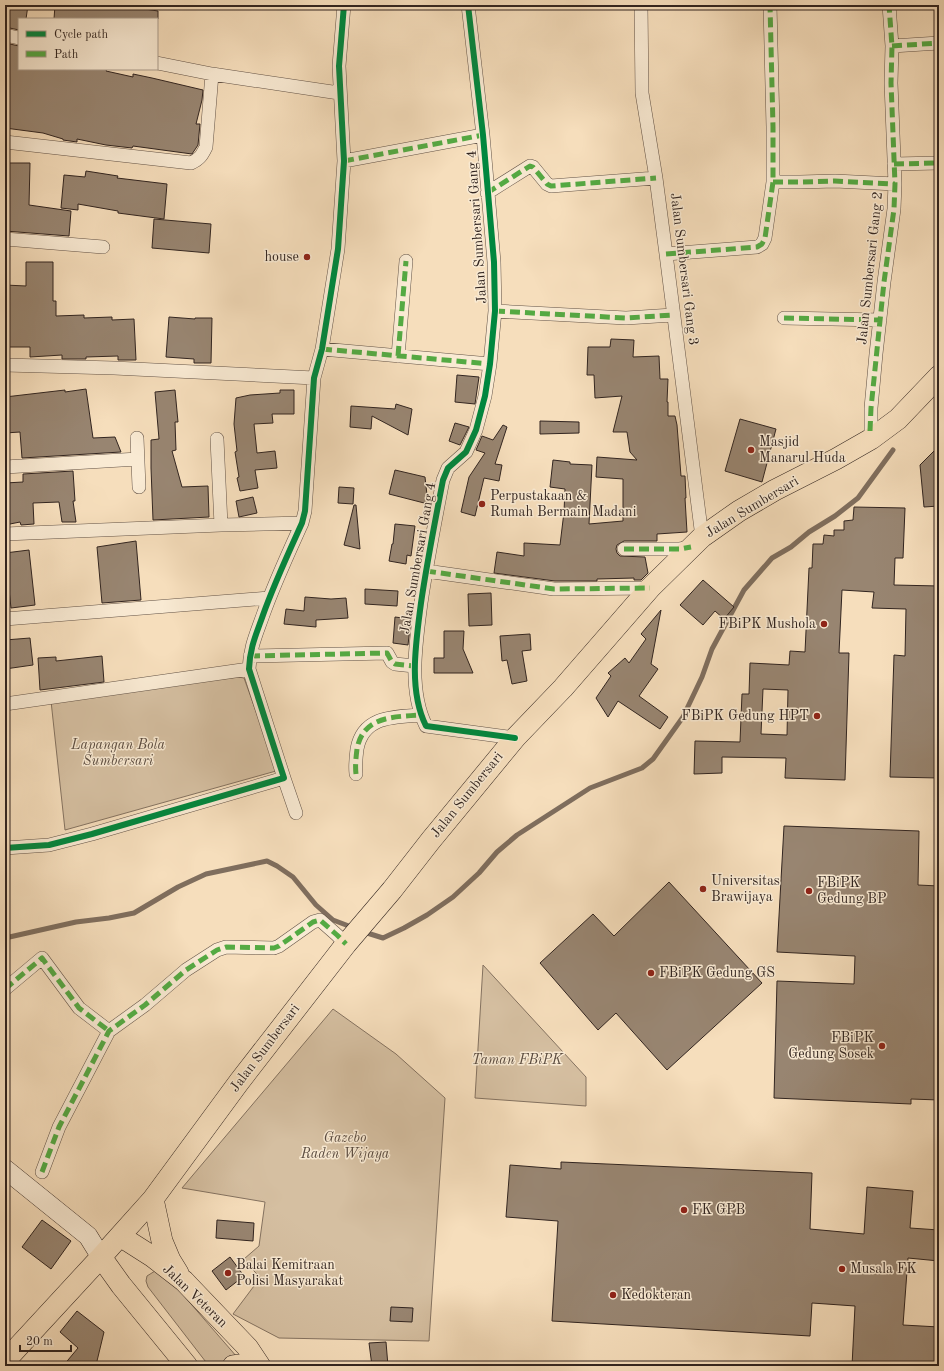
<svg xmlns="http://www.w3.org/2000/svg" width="944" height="1371" font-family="'Old Standard TT',serif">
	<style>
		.green { fill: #d5bfa1; stroke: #847260 }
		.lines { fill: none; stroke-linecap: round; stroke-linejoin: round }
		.stream { stroke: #7f6e5e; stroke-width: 5 }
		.building { fill: #988571; stroke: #322520; fill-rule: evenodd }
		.minor-casing { stroke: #635347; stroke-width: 14 }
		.secondary-casing { stroke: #322520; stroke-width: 20 }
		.primary-casing { stroke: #322520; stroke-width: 22 }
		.minor { stroke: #f9ead3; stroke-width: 13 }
		.secondary { stroke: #f9ead3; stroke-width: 19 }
		.primary { stroke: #f6debc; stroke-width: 21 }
		.quiet { stroke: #54aa43; stroke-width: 5; stroke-dasharray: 10 5; stroke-linecap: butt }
		.cycleway-casing { stroke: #f9ead3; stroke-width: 8 }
		.cycleway { stroke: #00873e; stroke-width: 6 }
		.poi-dot { fill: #8f2418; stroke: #f9ead3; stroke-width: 1.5 }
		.labels { text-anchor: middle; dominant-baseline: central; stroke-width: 3; stroke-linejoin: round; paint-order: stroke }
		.street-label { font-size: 14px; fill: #322520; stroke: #f9ead3 }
		.poi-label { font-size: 14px; fill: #322520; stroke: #f9ead3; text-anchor: start }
		.park-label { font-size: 14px; font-style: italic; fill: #5b4c40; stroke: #f9ead3 }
	</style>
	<rect width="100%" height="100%" fill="#f6debc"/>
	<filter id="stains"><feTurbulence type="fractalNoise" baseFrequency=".005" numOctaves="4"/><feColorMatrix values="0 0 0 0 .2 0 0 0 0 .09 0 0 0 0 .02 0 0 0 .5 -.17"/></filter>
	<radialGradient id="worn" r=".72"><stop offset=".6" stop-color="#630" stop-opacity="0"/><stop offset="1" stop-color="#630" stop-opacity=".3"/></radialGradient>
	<path class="green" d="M238 677 244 678 276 767V771L65 830 51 701Z
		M483 965 586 1077V1106L475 1098Z
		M333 1009 396 1054 445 1098 429 1341 279 1338 233 1314 260 1278 244 1259 259 1246 265 1202 182 1188Z
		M155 1271 165 1274 237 1357 223 1366H209L148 1287 146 1281 147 1276Z"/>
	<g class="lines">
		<path class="stream" d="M364 932 383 938 404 928 427 915 453 897 479 873 497 852 517 835 590 788 642 768 653 759 683 717 702 677 712 649 744 590 772 558 791 547 809 532 835 516 858 498 893 450
			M5 938 76 922 109 918 134 913 178 887 206 874 267 861 277 866 293 877 316 905 333 920 354 928"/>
	</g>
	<path class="building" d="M5 5H28L26 19H19V30L5 27Z
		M55 5H119L158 11V19H54Z
		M5 43 19 46V69H107L106 71 133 77V74L152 78 203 90 202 100 196 124H200L198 145 192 154 133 146 132 148 106 145 77 139V142L63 140V139L43 133 5 128Z
		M9 163H30L29 205 71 211 69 236 5 231V204L8 205Z
		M86 171 118 176 117 178 167 184 164 219 118 213V211L78 204V210L61 208 64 175 85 177Z
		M154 219 211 224 209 253 152 248Z
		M26 262H53V301H56V316L84 315V318L112 317V320L134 319 136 360H118V356L86 357V359H62V355L30 357V347H6L5 285 26 286Z
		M169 317 195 319V318H212L211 363H194V359L166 357Z
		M611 339 634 340 633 357 659 356 660 379H668L667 402H668V416H675L677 425 681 476H685L686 498H685L687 532 657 534V541H624L617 545 616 549 617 553 620 556 645 557 648 573 641 580H634V578L597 579V581H555L494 573 497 552 524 556V543L560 545 564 512 565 489 550 487 553 460 570 462V464L592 465 589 524 623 521V479L596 477 597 457 637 460 630 452 627 432H613L622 396 595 398 594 375H587L588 347H610Z
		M457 375 479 377 475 404 455 402Z
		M86 389 93 438 115 437 121 452 22 458 20 432 5 433V397L65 390V392Z
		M175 390 178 422H175L176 450 172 451 182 487 208 486 209 517 153 520 151 468V440L159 439 155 392Z
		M280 390H294V414H272L273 423 254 424 257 453 275 451 277 468 255 470 258 488 240 491 237 478 239 477 235 452 237 451 234 424 236 398 250 395 280 393Z
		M396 404 412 409 408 435 372 416 371 429 350 427 351 406 395 409Z
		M740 419 776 429 762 482 725 471Z
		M540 421 579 422V433L540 434Z
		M455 423 469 427 460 445 449 441Z
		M503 425 507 427 495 464 502 465 499 481 484 478 475 516 461 512 469 477 485 453 476 450 482 436 493 440Z
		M939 446V506L924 507 920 465Z
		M395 470 425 477 428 504 389 494Z
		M73 471 75 501H73L76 522H62L59 502 33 503 34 524 21 525 20 522 5 525V483L23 482V474Z
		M339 487 354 488 353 504 338 503Z
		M253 497 257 513 239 517 236 501Z
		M354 505H356L360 549 344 545Z
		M854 507 905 508 903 558H895L894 585 939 586V778L890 777 894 655 905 656 906 609 872 608 874 592 842 590 839 653H849L845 780 785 778 786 758 722 757V773L694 774 695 741 740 742 742 694H749L750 663 789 665 790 651 805 652 809 568H812L813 544H823L824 535 834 536V530H844V521L853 520ZM763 689 788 690 787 735 761 734Z
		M395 524 415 526 411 556 407 555 406 564 389 561 392 544H393Z
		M136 541 141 600 102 603 97 547Z
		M29 550 35 605 11 608 5 553Z
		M703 580 734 607 724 619 715 611 703 625 680 605Z
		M365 589 398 591 397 606 365 604Z
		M491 593 492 625 469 626 468 594Z
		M305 597 331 599 346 598 348 618 316 620V627L284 624 286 609 304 611Z
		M661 610 651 664 658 669 639 696 668 717 660 729 618 701 608 717 596 698 611 676 608 673 625 658 629 663 646 639 641 634Z
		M395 617 411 619 408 645 393 643Z
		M444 631H464L463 649 473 673H434V658H444Z
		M530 634 531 650 522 651 527 681 512 684 507 660 502 661 500 636Z
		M30 638 33 665 5 669V640Z
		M102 656 104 682 40 690 38 658 56 657V661Z
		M784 826 919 831 918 885 939 886V1100L911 1099V1104L774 1098 777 981 854 984 855 956 777 952Z
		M669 882 762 983 667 1070 616 1013 598 1030 540 963 593 914 614 936Z
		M561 1162 812 1173 810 1229 864 1234 867 1187 913 1191 910 1228 939 1230V1261L908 1258 903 1325 939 1327V1366H852L855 1306 812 1303 810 1336 552 1321 558 1221 506 1217 510 1165 561 1169Z
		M42 1220 71 1241 51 1269 22 1247Z
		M217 1220 254 1223 253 1241 216 1238Z
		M230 1257 244 1276 226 1290 212 1271Z
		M391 1307 413 1308 412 1322 390 1321Z
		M77 1311 104 1332 97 1361 94 1366H63L78 1348 60 1332Z
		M386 1342 388 1366H372L369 1343Z"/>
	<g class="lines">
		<defs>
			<path id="minor" d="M468 5 483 135 494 262 495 311 490 364 485 396 476 430 466 452 448 468 443 480C435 521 427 562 421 603 416 642 408 690 426 726L515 738
				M641 5 642 93 656 178 666 254 702 537
				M5 35 19 38
				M892 46 939 43
				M157 63 212 74 339 93
				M5 142 191 163C200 159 202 155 206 147L212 74
				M344 161 483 135
				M894 164 939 163
				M773 182H800L835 181 895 184
				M487 193 530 166 533 167 547 184 551 186 656 178
				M5 239 103 247
				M666 254 757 247 762 244 765 238 773 182V127L770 5
				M495 311 626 318 673 315
				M784 318 880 320
				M322 349 490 364
				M398 356 406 261
				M5 365 114 368 314 378
				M137 438 139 487
				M217 439 221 525
				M871 439V408L876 354 884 282 894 209 895 184 891 83 892 46 889 5
				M5 467 138 459
				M5 534 221 525 302 523
				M624 549H680L691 547
				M426 571 554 589 650 588
				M5 619 269 598
				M250 656 387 653 392 662 395 664 414 666
				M5 704 249 669
				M356 774C355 766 356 757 357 749 363 716 393 717 420 715
				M284 778 296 813
				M5 848 49 845 92 834 284 778 249 669C250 647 256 635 263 615 274 584 288 554 302 523L305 511 314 378 322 349 338 249 344 161 339 66 344 5
				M5 989 42 958 79 1008 109 1031
				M42 1172 59 1127 109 1031 145 1005 186 970 217 950 226 947 274 948 279 946 313 922 320 920 337 935 346 944"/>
			<path id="secondary" d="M5 1169 88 1236 101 1257"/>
			<path id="primary" d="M153 1199 162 1241 170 1260 178 1273
				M120 1236 153 1257 184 1281 248 1348 260 1366
				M101 1257 121 1285 187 1366
				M5 1361 101 1257 153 1199 239 1082 346 944 392 890 431 840 515 738 563 688 650 588 702 537 739 511 775 490 836 459 871 439 898 419 939 376
				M233 1366 240 1365 255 1366"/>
		</defs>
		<use href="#minor" class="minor-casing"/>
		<use href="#secondary" class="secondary-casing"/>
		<use href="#primary" class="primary-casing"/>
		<use href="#minor" class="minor"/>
		<use href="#secondary" class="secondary"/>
		<use href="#primary" class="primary"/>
		<path class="quiet" d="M892 46 939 43
			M344 161 483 135
			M894 164 939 163
			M773 182H800L835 181 895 184
			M487 193 530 166 533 167 547 184 551 186 656 178
			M666 254 757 247 762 244 765 238 773 182V127L770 5
			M495 311 626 318 673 315
			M784 318 880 320
			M322 349 490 364
			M398 356 406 261
			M870 431 871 408 884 282 894 209 895 184 891 83 892 46 889 5
			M624 549H680L691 547
			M426 571 554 589 650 588
			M250 656 387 653 392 662 395 664 414 666
			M356 774C355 766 356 757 357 749 363 716 393 717 420 715
			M5 989 42 958 79 1008 109 1031
			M42 1172 59 1127 109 1031 145 1005 186 970 217 950 226 947 274 948 279 946 313 922 320 920 337 935 346 944"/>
		<defs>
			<path id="cycleway" d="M468 5 483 135 494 262 495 311 490 364 485 396 476 430 466 452 448 468 443 480C435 521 427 562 421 603 416 642 408 690 426 726L515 738
				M5 848 49 845 92 834 284 778 249 669C250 647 256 635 263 615 274 584 288 554 302 523L305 511 314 378 322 349 338 249 344 161 339 66 344 5"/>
		</defs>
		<use href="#cycleway" class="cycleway-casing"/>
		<use href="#cycleway" class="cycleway"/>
	</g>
	<g class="poi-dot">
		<circle cx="307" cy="257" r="4"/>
		<circle cx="751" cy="450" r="4"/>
		<circle cx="482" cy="504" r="4"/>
		<circle cx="824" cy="624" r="4"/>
		<circle cx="817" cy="716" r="4"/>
		<circle cx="703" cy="889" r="4"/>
		<circle cx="809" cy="891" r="4"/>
		<circle cx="651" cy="973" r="4"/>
		<circle cx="882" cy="1046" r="4"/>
		<circle cx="684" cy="1210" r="4"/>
		<circle cx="842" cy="1269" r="4"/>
		<circle cx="228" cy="1273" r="4"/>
		<circle cx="613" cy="1295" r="4"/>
	</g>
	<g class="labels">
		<g class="street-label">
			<text transform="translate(477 227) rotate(-94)">Jalan Sumbersari Gang 4</text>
			<text transform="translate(870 268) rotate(-84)">Jalan Sumbersari Gang 2</text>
			<text transform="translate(684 269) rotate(83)">Jalan Sumbersari Gang 3</text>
			<text transform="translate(752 507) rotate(-31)">Jalan Sumbersari</text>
			<text transform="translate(418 558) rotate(-80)">Jalan Sumbersari Gang 4</text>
			<text transform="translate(467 795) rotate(-51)">Jalan Sumbersari</text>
			<text transform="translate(265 1048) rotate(-53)">Jalan Sumbersari</text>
			<text transform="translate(195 1296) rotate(44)">Jalan Veteran</text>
		</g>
		<g class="poi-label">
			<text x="299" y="257" text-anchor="end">house</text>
			<text x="759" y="442">Masjid<tspan x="759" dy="16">Manarul Huda</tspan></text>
			<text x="490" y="496">Perpustakaan &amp;<tspan x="490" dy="16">Rumah Bermain Madani</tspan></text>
			<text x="816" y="624" text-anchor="end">FBiPK Mushola</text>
			<text x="809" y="716" text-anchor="end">FBiPK Gedung HPT</text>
			<text x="711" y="881">Universitas<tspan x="711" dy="16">Brawijaya</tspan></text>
			<text x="817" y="883">FBiPK<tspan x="817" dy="16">Gedung BP</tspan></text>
			<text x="659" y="973">FBiPK Gedung GS</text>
			<text x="874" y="1038" text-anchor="end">FBiPK<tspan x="874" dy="16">Gedung Sosek</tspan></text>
			<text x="692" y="1210">FK GPB</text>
			<text x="236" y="1265">Balai Kemitraan<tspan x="236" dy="16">Polisi Masyarakat</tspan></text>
			<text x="850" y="1269">Musala FK</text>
			<text x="621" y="1295">Kedokteran</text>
		</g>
		<g class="park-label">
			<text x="118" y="745">Lapangan Bola<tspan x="118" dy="16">Sumbersari</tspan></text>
			<text x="517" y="1060">Taman FBiPK</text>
			<text x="345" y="1138">Gazebo<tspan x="345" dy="16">Raden Wijaya</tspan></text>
		</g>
	</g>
	<rect width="944" height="1371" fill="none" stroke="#f6debc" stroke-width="20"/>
	<rect x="6" y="6" width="932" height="1359" fill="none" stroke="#322520" stroke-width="2"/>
	<rect x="10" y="10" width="924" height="1351" fill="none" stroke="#322520"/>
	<rect x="18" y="18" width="140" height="52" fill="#f9ead3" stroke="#a99b8b"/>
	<rect x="26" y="31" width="20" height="6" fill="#00873e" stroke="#a99b8b"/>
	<text x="54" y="38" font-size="12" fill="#322520">Cycle path</text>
	<rect x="26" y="51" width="20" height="6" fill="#54aa43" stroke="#a99b8b"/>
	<text x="54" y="58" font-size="12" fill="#322520">Path</text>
	<path d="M20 1345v6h51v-6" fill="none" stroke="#322520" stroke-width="2"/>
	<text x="26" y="1345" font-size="12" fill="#322520" stroke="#f9ead3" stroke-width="3" paint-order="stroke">20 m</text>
	<rect width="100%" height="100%" filter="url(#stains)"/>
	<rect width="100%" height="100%" fill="url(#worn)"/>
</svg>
